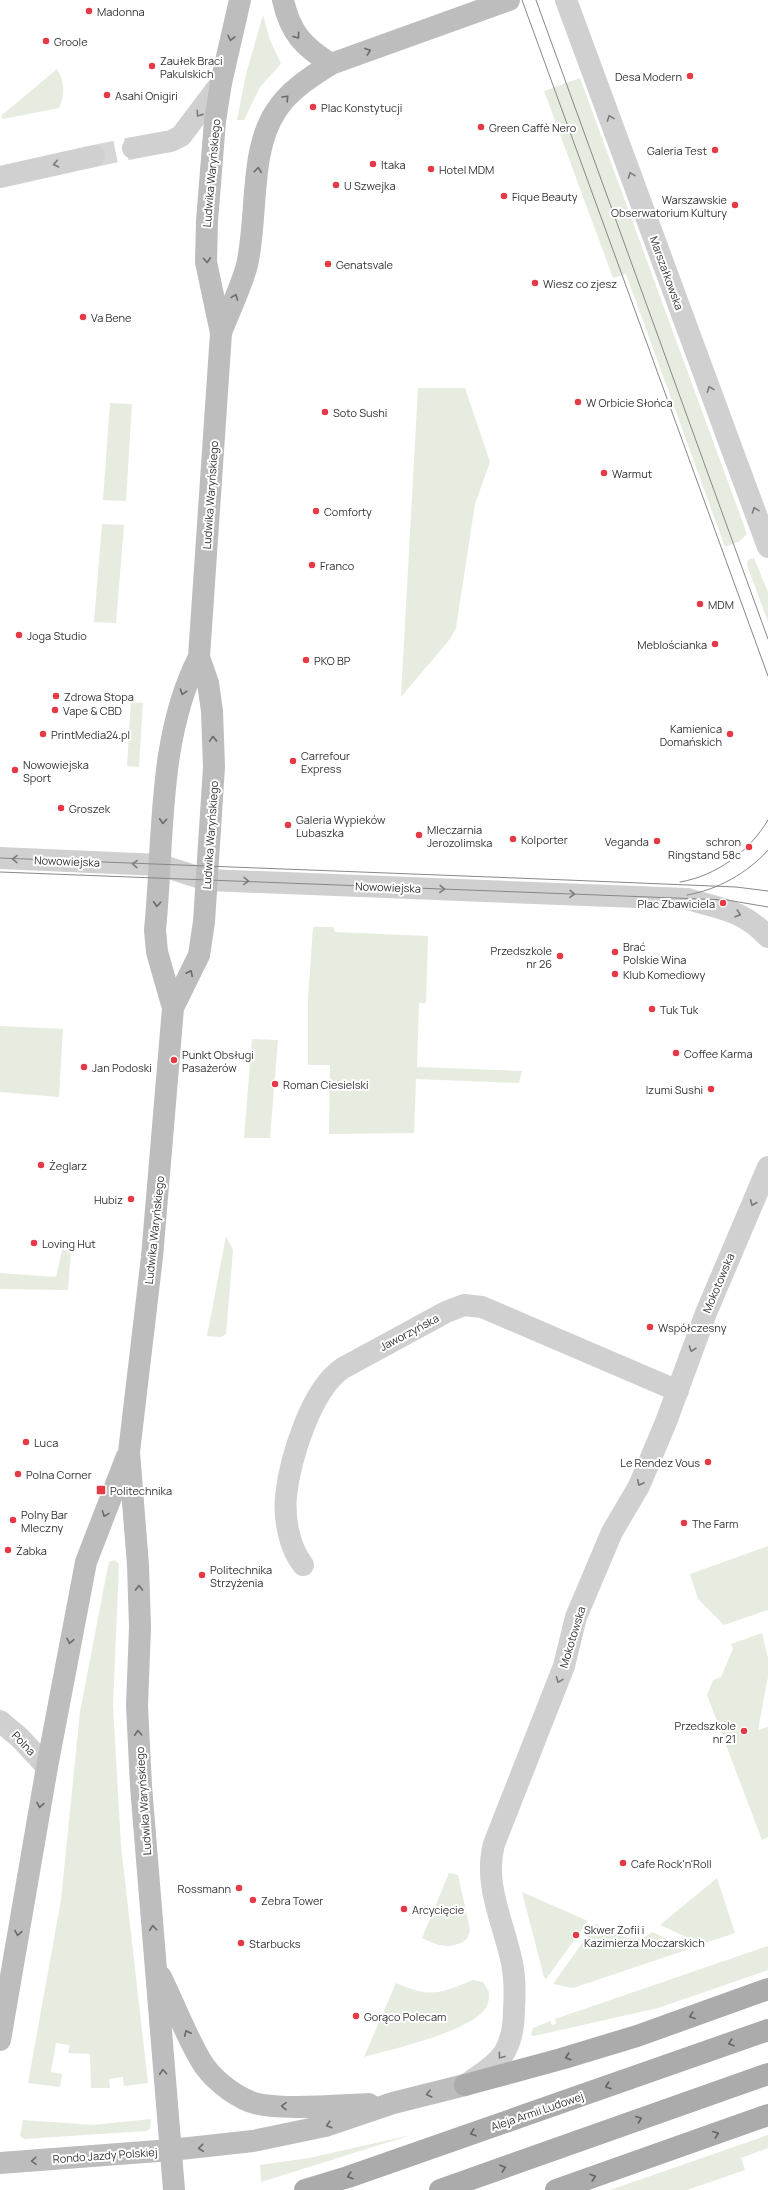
<svg xmlns="http://www.w3.org/2000/svg" width="768" height="2190" font-family="Manrope,sans-serif">
	<style>
		.green { fill: #e6ecdf }
		.lines { fill: none; stroke-linecap: round; stroke-linejoin: round }
		.minor-tunnel { stroke: #d6d6d6; stroke-width: 22; stroke-dasharray: 22 11; stroke-linecap: butt }
		.minor { stroke: #d0d0d0; stroke-width: 22 }
		.tertiary { stroke: #d0d0d0; stroke-width: 22 }
		.secondary { stroke: #bdbdbd; stroke-width: 22 }
		.primary { stroke: #ababab; stroke-width: 22 }
		.tram { stroke: #888; stroke-width: 1 }
		.oneway { stroke: #6a6a6a }
		.oneway2 { stroke: #7a7a7a }
		.oneway3 { stroke: #636363 }
		.poi-dot { fill: #e63946; stroke: #fff; stroke-width: 1.5 }
		.labels { text-anchor: middle; dominant-baseline: central; stroke-width: 4; stroke-linejoin: round; paint-order: stroke }
		.poi-label { font-size: 11px; fill: #333; stroke: #fff; text-anchor: start }
		.street-label { font-size: 11px; fill: #333; stroke: #fff }
	</style>
	<rect width="100%" height="100%" fill="#fff"/>
	<path class="green" d="M263 15 270 40 281 64 260 87 244 120H237L246 74Z
		M57 69C65 82 65 95 59 108L3 119 1 116Z
		M580 78 747 534 740 541 725 547 626 274 613 278 544 91Z
		M418 388H465L490 462 475 504 456 628 450 639 401 697Z
		M110 403 132 404 126 501 103 500Z
		M102 524 124 525 116 623 94 622Z
		M754 558 768 592V622L747 565 748 560Z
		M131 702 143 703 139 767 127 766Z
		M313 927H333L335 932 428 936 426 1003H419L417 1067 522 1071 519 1083 416 1079 414 1133 329 1134 330 1065H308V998Z
		M0 1026 63 1029 59 1097 0 1092Z
		M252 1039 278 1040 270 1138H244Z
		M226 1236 233 1250 226 1334 221 1337 207 1336Z
		M62 1250 71 1251 68 1290 0 1289V1273L56 1277Z
		M768 1546V1610L724 1625 698 1599 690 1574Z
		M115 1560 119 1564 113 1705 121 1846 148 2083 124 2086 123 2077 109 2079 110 2088H91L90 2054 68 2053 70 2045 56 2043 51 2072 62 2074 60 2087 28 2083 61 1900 80 1712 108 1566 109 1562Z
		M762 1633 768 1658V1677L758 1730 768 1727V1837L762 1840 707 1695 713 1680 721 1677 733 1649 731 1644Z
		M449 1873 458 1875 470 1930C469 1936 467 1940 461 1943 445 1949 437 1945 422 1938Z
		M717 1878 735 1933 702 1944 660 1925Z
		M522 1892 588 1921 546 1979 544 1977Z
		M596 1924C615 1933 634 1947 652 1932L689 1949 573 1988 553 1984Z
		M768 1946V1970L658 2008 534 2036 531 2035 533 2028 550 2021 552 2025 556 2024 555 2019Z
		M473 1980 483 1982 489 1992C489 1998 489 2004 485 2009 469 2032 392 2049 364 2057L396 1983C431 1998 438 1994 473 1980Z
		M151 2119 150 2129 146 2131 24 2139 20 2136 23 2120 93 2125Z
		M411 2135 261 2182 260 2165 309 2158Z
		M768 2135V2148L741 2158 745 2170 687 2190H610Z"/>
	<g class="lines">
		<path class="minor-tunnel" d="M94 156 133 148"/>
		<path class="minor" d="M133 148 171 141 181 136 221 83
			M0 177 94 156
			M303 1565C289 1547 284 1519 286 1496 290 1459 311 1389 343 1368L446 1312 464 1305 482 1307 678 1391
			M467 2084C479 2075 495 2067 504 2053 512 2040 514 2024 514 2009 515 1994 515 1978 512 1963 504 1923 483 1885 494 1844L564 1666 576 1617 612 1532 639 1486 666 1422 706 1313 768 1167"/>
		<path class="tertiary" d="M566 0 768 547
			M0 858 160 865 207 880 688 899C721 909 743 910 768 937
			M0 1721 20 1738 47 1767"/>
		<path class="secondary" d="M283 0C290 33 304 47 331 64
			M221 333C229 311 241 288 247 265 258 218 249 151 276 111 289 90 311 77 331 64L509 0
			M173 1008 199 955 204 922 214 767 212 711 208 683 199 657
			M161 1977C174 2004 185 2033 200 2059 210 2077 231 2094 251 2102 276 2111 340 2105 369 2104
			M0 2040 47 1767 86 1562 127 1456
			M0 2163 171 2150 253 2141 325 2126 393 2103 465 2085
			M174 2190 141 1786 137 1706 140 1627 138 1565 129 1452 152 1257 173 1008 157 952 155 930C164 841 157 738 199 657L221 333 206 262 207 221 215 121 221 83 240 0"/>
		<path class="primary" d="M465 2085 561 2059 637 2036 768 1989
			M305 2190 348 2177 768 2030
			M440 2190 768 2074
			M556 2190 768 2115"/>
		<path class="tram" d="M522 0 768 676
			M536 0 768 639
			M0 858 567 880 736 887 768 891
			M0 872 727 900 768 907
			M680 882C716 876 749 852 768 820
			M687 895C717 890 748 873 768 850"/>
	</g>
	<defs><path id="oneway-chevron" d="M-2-3.5L2.5 0L-2 3.5" fill="none" stroke-width="1.6" stroke-linecap="round" stroke-linejoin="round"/></defs>
	<g class="oneway">
		<use href="#oneway-chevron" transform="translate(297 36) rotate(54)"/>
		<use href="#oneway-chevron" transform="translate(231 38) rotate(103)"/>
		<use href="#oneway-chevron" transform="translate(368 51) rotate(-20)"/>
		<use href="#oneway-chevron" transform="translate(286 98) rotate(-47)"/>
		<use href="#oneway-chevron" transform="translate(258 170) rotate(-84)"/>
		<use href="#oneway-chevron" transform="translate(207 260) rotate(86)"/>
		<use href="#oneway-chevron" transform="translate(235 297) rotate(-69)"/>
		<use href="#oneway-chevron" transform="translate(183 692) rotate(108)"/>
		<use href="#oneway-chevron" transform="translate(213 739) rotate(-92)"/>
		<use href="#oneway-chevron" transform="translate(163 821) rotate(94)"/>
		<use href="#oneway-chevron" transform="translate(157 904) rotate(94)"/>
		<use href="#oneway-chevron" transform="translate(190 973) rotate(-64)"/>
		<use href="#oneway-chevron" transform="translate(105 1514) rotate(111)"/>
		<use href="#oneway-chevron" transform="translate(139 1588) rotate(-91)"/>
		<use href="#oneway-chevron" transform="translate(70 1641) rotate(101)"/>
		<use href="#oneway-chevron" transform="translate(138 1733) rotate(-93)"/>
		<use href="#oneway-chevron" transform="translate(40 1805) rotate(100)"/>
		<use href="#oneway-chevron" transform="translate(153 1928) rotate(-95)"/>
		<use href="#oneway-chevron" transform="translate(18 1933) rotate(100)"/>
		<use href="#oneway-chevron" transform="translate(187 2033) rotate(-115)"/>
		<use href="#oneway-chevron" transform="translate(163 2072) rotate(-94)"/>
		<use href="#oneway-chevron" transform="translate(429 2094) rotate(166)"/>
		<use href="#oneway-chevron" transform="translate(284 2106) rotate(-178)"/>
		<use href="#oneway-chevron" transform="translate(329 2125) rotate(163)"/>
		<use href="#oneway-chevron" transform="translate(201 2148) rotate(175)"/>
		<use href="#oneway-chevron" transform="translate(34 2161) rotate(176)"/>
	</g>
	<g class="oneway2">
		<use href="#oneway-chevron" transform="translate(199 114) rotate(125)"/>
		<use href="#oneway-chevron" transform="translate(610 118) rotate(-110)"/>
		<use href="#oneway-chevron" transform="translate(56 164) rotate(168)"/>
		<use href="#oneway-chevron" transform="translate(631 175) rotate(-110)"/>
		<use href="#oneway-chevron" transform="translate(710 389) rotate(-110)"/>
		<use href="#oneway-chevron" transform="translate(755 510) rotate(-110)"/>
		<use href="#oneway-chevron" transform="translate(15 859) rotate(-178)"/>
		<use href="#oneway-chevron" transform="translate(135 864) rotate(-178)"/>
		<use href="#oneway-chevron" transform="translate(246 881) rotate(2)"/>
		<use href="#oneway-chevron" transform="translate(442 889) rotate(2)"/>
		<use href="#oneway-chevron" transform="translate(572 894) rotate(2)"/>
		<use href="#oneway-chevron" transform="translate(738 914) rotate(19)"/>
		<use href="#oneway-chevron" transform="translate(753 1203) rotate(113)"/>
		<use href="#oneway-chevron" transform="translate(692 1349) rotate(109)"/>
		<use href="#oneway-chevron" transform="translate(640 1483) rotate(115)"/>
		<use href="#oneway-chevron" transform="translate(559 1680) rotate(111)"/>
		<use href="#oneway-chevron" transform="translate(501 2056) rotate(127)"/>
	</g>
	<g class="oneway3">
		<use href="#oneway-chevron" transform="translate(692 2016) rotate(160)"/>
		<use href="#oneway-chevron" transform="translate(731 2043) rotate(161)"/>
		<use href="#oneway-chevron" transform="translate(568 2057) rotate(162)"/>
		<use href="#oneway-chevron" transform="translate(608 2086) rotate(161)"/>
		<use href="#oneway-chevron" transform="translate(639 2119) rotate(-20)"/>
		<use href="#oneway-chevron" transform="translate(473 2133) rotate(161)"/>
		<use href="#oneway-chevron" transform="translate(716 2134) rotate(-20)"/>
		<use href="#oneway-chevron" transform="translate(503 2168) rotate(-19)"/>
		<use href="#oneway-chevron" transform="translate(350 2176) rotate(162)"/>
		<use href="#oneway-chevron" transform="translate(593 2177) rotate(-19)"/>
	</g>
	<g class="poi-dot">
		<circle cx="89" cy="11" r="4"/>
		<circle cx="46" cy="41" r="4"/>
		<circle cx="152" cy="66" r="4"/>
		<circle cx="690" cy="76" r="4"/>
		<circle cx="107" cy="95" r="4"/>
		<circle cx="313" cy="107" r="4"/>
		<circle cx="481" cy="127" r="4"/>
		<circle cx="715" cy="150" r="4"/>
		<circle cx="373" cy="164" r="4"/>
		<circle cx="431" cy="169" r="4"/>
		<circle cx="336" cy="185" r="4"/>
		<circle cx="504" cy="196" r="4"/>
		<circle cx="735" cy="205" r="4"/>
		<circle cx="328" cy="264" r="4"/>
		<circle cx="535" cy="283" r="4"/>
		<circle cx="83" cy="317" r="4"/>
		<circle cx="578" cy="402" r="4"/>
		<circle cx="325" cy="412" r="4"/>
		<circle cx="604" cy="473" r="4"/>
		<circle cx="316" cy="511" r="4"/>
		<circle cx="312" cy="565" r="4"/>
		<circle cx="700" cy="604" r="4"/>
		<circle cx="19" cy="635" r="4"/>
		<circle cx="715" cy="644" r="4"/>
		<circle cx="306" cy="660" r="4"/>
		<circle cx="56" cy="696" r="4"/>
		<circle cx="55" cy="710" r="4"/>
		<circle cx="43" cy="734" r="4"/>
		<circle cx="730" cy="734" r="4"/>
		<circle cx="293" cy="761" r="4"/>
		<circle cx="15" cy="770" r="4"/>
		<circle cx="61" cy="808" r="4"/>
		<circle cx="288" cy="825" r="4"/>
		<circle cx="419" cy="835" r="4"/>
		<circle cx="513" cy="839" r="4"/>
		<circle cx="657" cy="841" r="4"/>
		<circle cx="749" cy="847" r="4"/>
		<circle cx="723" cy="903" r="4"/>
		<circle cx="615" cy="952" r="4"/>
		<circle cx="560" cy="956" r="4"/>
		<circle cx="615" cy="974" r="4"/>
		<circle cx="652" cy="1009" r="4"/>
		<circle cx="676" cy="1053" r="4"/>
		<circle cx="174" cy="1060" r="4"/>
		<circle cx="84" cy="1067" r="4"/>
		<circle cx="275" cy="1084" r="4"/>
		<circle cx="711" cy="1089" r="4"/>
		<circle cx="41" cy="1165" r="4"/>
		<circle cx="131" cy="1199" r="4"/>
		<circle cx="34" cy="1243" r="4"/>
		<circle cx="650" cy="1327" r="4"/>
		<circle cx="26" cy="1442" r="4"/>
		<circle cx="708" cy="1462" r="4"/>
		<circle cx="18" cy="1474" r="4"/>
		<rect x="96" y="1485" width="10" height="10" rx="2"/>
		<circle cx="13" cy="1520" r="4"/>
		<circle cx="684" cy="1523" r="4"/>
		<circle cx="8" cy="1550" r="4"/>
		<circle cx="202" cy="1575" r="4"/>
		<circle cx="744" cy="1731" r="4"/>
		<circle cx="623" cy="1863" r="4"/>
		<circle cx="239" cy="1888" r="4"/>
		<circle cx="253" cy="1900" r="4"/>
		<circle cx="404" cy="1909" r="4"/>
		<circle cx="576" cy="1935" r="4"/>
		<circle cx="241" cy="1943" r="4"/>
		<circle cx="356" cy="2016" r="4"/>
	</g>
	<g class="labels">
		<g class="poi-label">
			<text x="97" y="11">Madonna</text>
			<text x="54" y="41">Groole</text>
			<text x="160" y="60">Zaułek Braci<tspan x="160" dy="13">Pakulskich</tspan></text>
			<text x="682" y="76" text-anchor="end">Desa Modern</text>
			<text x="115" y="95">Asahi Onigiri</text>
			<text x="321" y="107">Plac Konstytucji</text>
			<text x="489" y="127">Green Caffè Nero</text>
			<text x="707" y="150" text-anchor="end">Galeria Test</text>
			<text x="381" y="164">Itaka</text>
			<text x="439" y="169">Hotel MDM</text>
			<text x="344" y="185">U Szwejka</text>
			<text x="512" y="196">Fique Beauty</text>
			<text x="727" y="199" text-anchor="end">Warszawskie<tspan x="727" dy="13">Obserwatorium Kultury</tspan></text>
			<text x="336" y="264">Genatsvale</text>
			<text x="543" y="283">Wiesz co zjesz</text>
			<text x="91" y="317">Va Bene</text>
			<text x="586" y="402">W Orbicie Słońca</text>
			<text x="333" y="412">Soto Sushi</text>
			<text x="612" y="473">Warmut</text>
			<text x="324" y="511">Comforty</text>
			<text x="320" y="565">Franco</text>
			<text x="708" y="604">MDM</text>
			<text x="27" y="635">Joga Studio</text>
			<text x="707" y="644" text-anchor="end">Meblościanka</text>
			<text x="314" y="660">PKO BP</text>
			<text x="64" y="696">Zdrowa Stopa</text>
			<text x="63" y="710">Vape &amp; CBD</text>
			<text x="722" y="728" text-anchor="end">Kamienica<tspan x="722" dy="13">Domańskich</tspan></text>
			<text x="51" y="734">PrintMedia24.pl</text>
			<text x="301" y="755">Carrefour<tspan x="301" dy="13">Express</tspan></text>
			<text x="23" y="764">Nowowiejska<tspan x="23" dy="13">Sport</tspan></text>
			<text x="69" y="808">Groszek</text>
			<text x="296" y="819">Galeria Wypieków<tspan x="296" dy="13">Lubaszka</tspan></text>
			<text x="427" y="829">Mleczarnia<tspan x="427" dy="13">Jerozolimska</tspan></text>
			<text x="521" y="839">Kolporter</text>
			<text x="649" y="841" text-anchor="end">Veganda</text>
			<text x="741" y="841" text-anchor="end">schron<tspan x="741" dy="13">Ringstand 58c</tspan></text>
			<text x="715" y="903" text-anchor="end">Plac Zbawiciela</text>
			<text x="623" y="946">Brać<tspan x="623" dy="13">Polskie Wina</tspan></text>
			<text x="552" y="950" text-anchor="end">Przedszkole<tspan x="552" dy="13">nr 26</tspan></text>
			<text x="623" y="974">Klub Komediowy</text>
			<text x="660" y="1009">Tuk Tuk</text>
			<text x="684" y="1053">Coffee Karma</text>
			<text x="182" y="1054">Punkt Obsługi<tspan x="182" dy="13">Pasażerów</tspan></text>
			<text x="92" y="1067">Jan Podoski</text>
			<text x="283" y="1084">Roman Ciesielski</text>
			<text x="703" y="1089" text-anchor="end">Izumi Sushi</text>
			<text x="49" y="1165">Żeglarz</text>
			<text x="123" y="1199" text-anchor="end">Hubiz</text>
			<text x="42" y="1243">Loving Hut</text>
			<text x="658" y="1327">Współczesny</text>
			<text x="34" y="1442">Luca</text>
			<text x="700" y="1462" text-anchor="end">Le Rendez Vous</text>
			<text x="26" y="1474">Polna Corner</text>
			<text x="110" y="1490">Politechnika</text>
			<text x="21" y="1514">Polny Bar<tspan x="21" dy="13">Mleczny</tspan></text>
			<text x="692" y="1523">The Farm</text>
			<text x="16" y="1550">Żabka</text>
			<text x="210" y="1569">Politechnika<tspan x="210" dy="13">Strzyżenia</tspan></text>
			<text x="736" y="1725" text-anchor="end">Przedszkole<tspan x="736" dy="13">nr 21</tspan></text>
			<text x="631" y="1863">Cafe Rock'n'Roll</text>
			<text x="231" y="1888" text-anchor="end">Rossmann</text>
			<text x="261" y="1900">Zebra Tower</text>
			<text x="412" y="1909">Arcycięcie</text>
			<text x="584" y="1929">Skwer Zofii i<tspan x="584" dy="13">Kazimierza Moczarskich</tspan></text>
			<text x="249" y="1943">Starbucks</text>
			<text x="364" y="2016">Gorąco Polecam</text>
		</g>
		<g class="street-label">
			<text transform="translate(211 173) rotate(-85)">Ludwika Waryńskiego</text>
			<text transform="translate(667 273) rotate(70)">Marszałkowska</text>
			<text transform="translate(210 495) rotate(-86)">Ludwika Waryńskiego</text>
			<text transform="translate(210 835) rotate(-86)">Ludwika Waryńskiego</text>
			<text transform="translate(67 861) rotate(2)">Nowowiejska</text>
			<text transform="translate(388 887) rotate(2)">Nowowiejska</text>
			<text transform="translate(154 1230) rotate(-84)">Ludwika Waryńskiego</text>
			<text transform="translate(718 1283) rotate(-67)">Mokotowska</text>
			<text transform="translate(409 1332) rotate(-28)">Jaworzyńska</text>
			<text transform="translate(572 1637) rotate(-73)">Mokotowska</text>
			<text transform="translate(24 1743) rotate(46)">Polna</text>
			<text transform="translate(143 1801) rotate(-94)">Ludwika Waryńskiego</text>
			<text transform="translate(537 2111) rotate(-19)">Aleja Armii Ludowej</text>
			<text transform="translate(105 2155) rotate(-4)">Rondo Jazdy Polskiej</text>
		</g>
	</g>
</svg>
